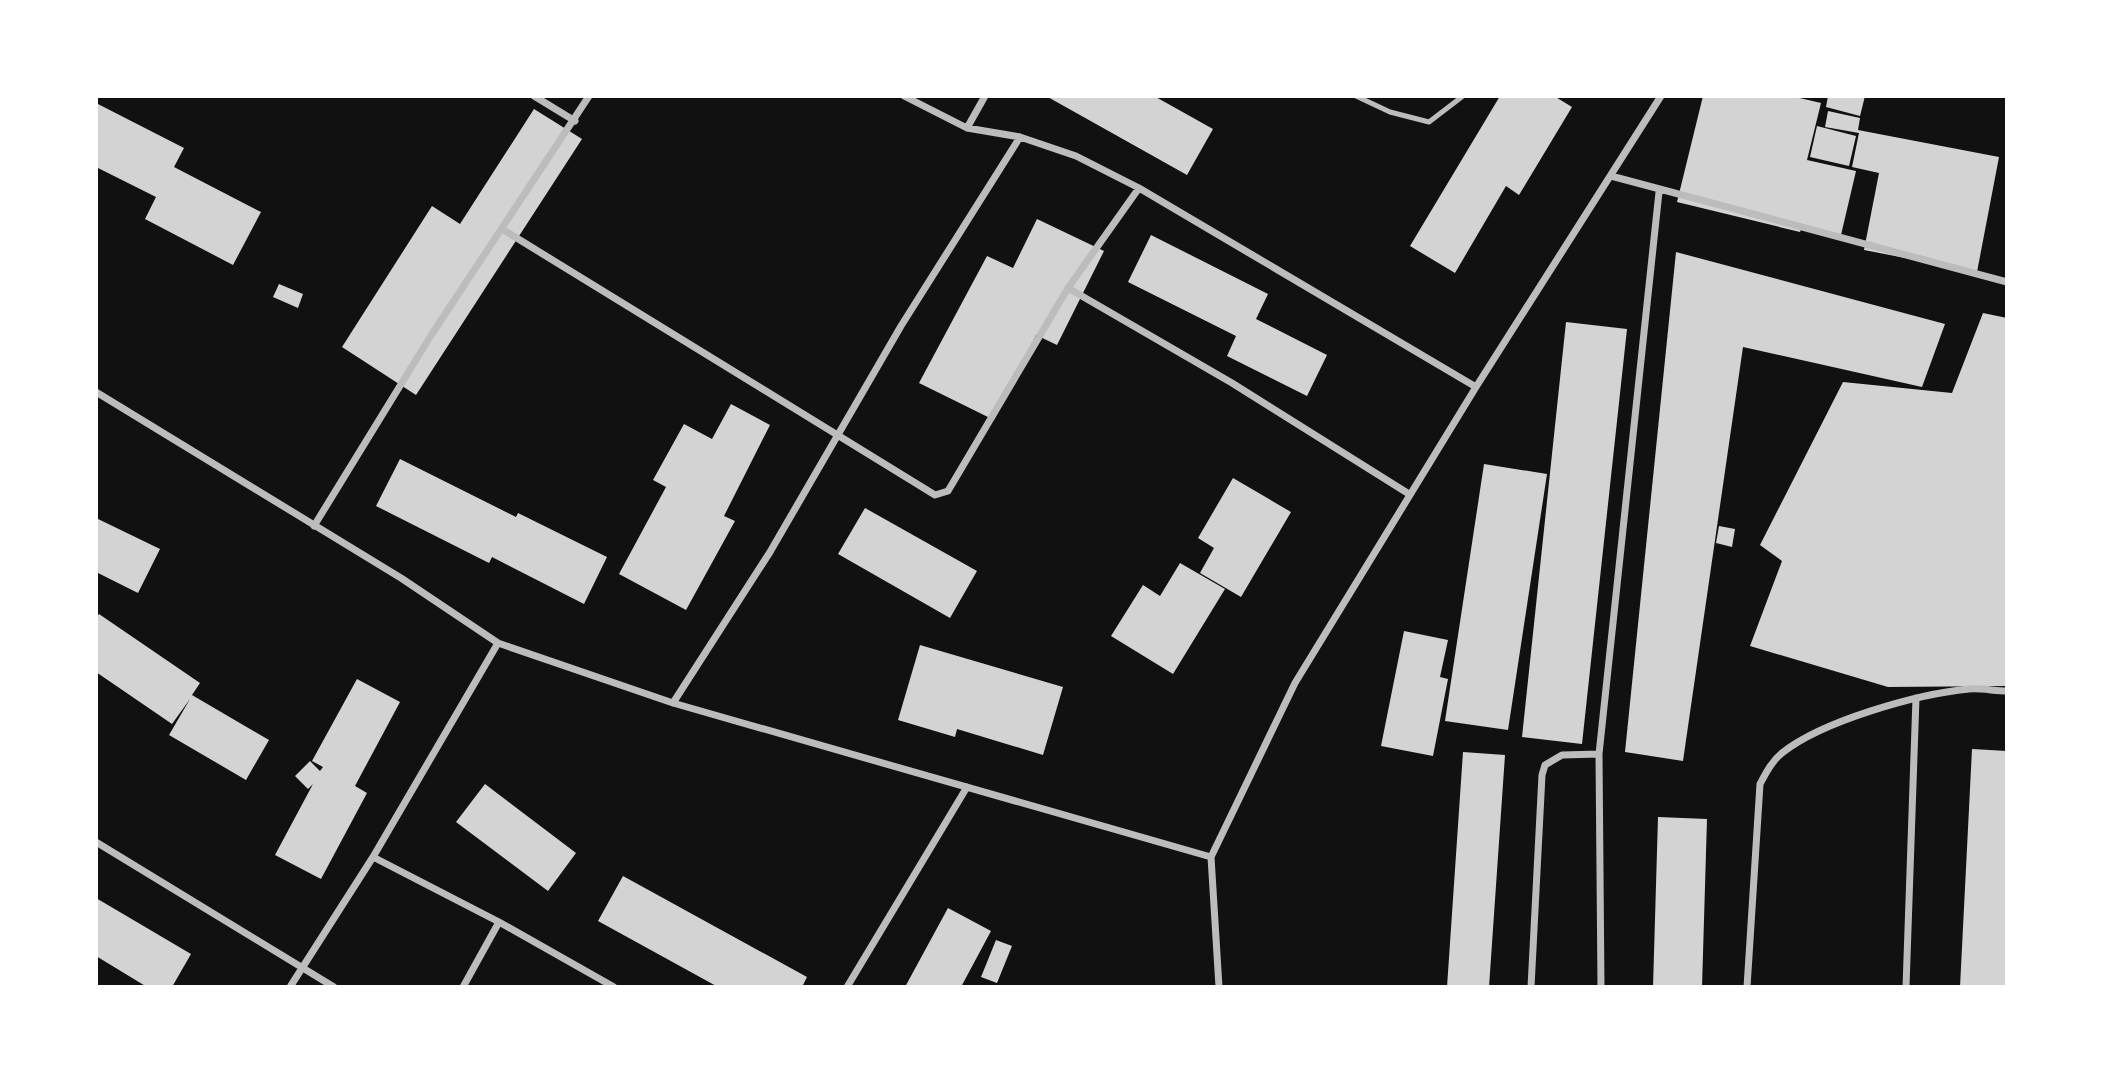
<svg xmlns="http://www.w3.org/2000/svg" width="2103" height="1083" font-family="'Nunito Sans',sans-serif">
	<style>
		.building { fill: #d3d3d3 }
		.lines { fill: none; stroke-linecap: round; stroke-linejoin: round }
		.service { stroke: #bcbcbc; stroke-width: 5 }
		.minor { stroke: #bcbcbc; stroke-width: 7 }
	</style>
	<rect width="100%" height="100%" fill="#111"/>
	<path class="building" d="M1046 96H1154L1213 129 1187 175Z
		M1500 96H1554L1572 107 1519 195 1506 186 1455 273 1410 246Z
		M1703 96H1791L1821 103 1807 160 1856 171 1841 235 1802 226 1800 232 1677 202Z
		M1828 96H1865L1860 116 1826 107Z
		M96 103 184 148 174 167 261 212 233 265 145 219 156 197 96 167Z
		M534 109 582 139 416 395 342 347 432 206 460 224Z
		M1828 111 1860 118 1858 130 1999 157 1977 272 1864 250 1879 173 1852 167 1859 133 1825 127Z
		M1817 126 1856 136 1849 166 1810 157Z
		M1037 219 1104 251 1057 345 1036 335 994 420 919 383 987 256 1013 268Z
		M1151 235 1268 294 1256 319 1327 355 1307 396 1227 356 1236 336 1128 282Z
		M1676 252 1945 324 1922 387 1743 347 1683 761 1625 752Z
		M279 284 303 294 298 308 273 297Z
		M1983 313 2007 318V686L1888 687 1750 646 1782 561 1760 545 1843 382 1952 393Z
		M1566 322 1627 329 1582 744 1522 737Z
		M731 404 770 425 724 516 735 521 686 610 619 574 666 487 653 480 684 424 712 439Z
		M400 459 516 517 518 513 607 557 584 604 492 557 489 563 376 506Z
		M1484 464 1547 474 1508 730 1445 721Z
		M1233 478 1291 512 1241 597 1200 573 1214 548 1198 538Z
		M865 508 977 571 950 618 838 554Z
		M96 518 160 549 138 593 96 572Z
		M1719 526 1735 529 1732 547 1716 543Z
		M1180 563 1225 589 1173 674 1111 636 1143 585 1160 596Z
		M99 614 200 683 192 695 269 740 246 780 169 735 190 699 172 724 96 672V618Z
		M1404 631 1448 640 1440 677 1448 679 1433 756 1381 746Z
		M920 645 1063 687 1043 755 957 729 955 737 898 720Z
		M357 679 400 702 355 786 367 793 321 879 275 855 313 784 308 789 295 776 310 761 320 771 323 767 312 761Z
		M1972 749 2007 751V987H1960Z
		M1463 752 1505 755 1489 987H1447Z
		M485 784 576 853 548 891 456 822Z
		M1658 817 1707 819 1702 987H1653Z
		M623 876 807 977 802 987H718L598 921Z
		M96 898 191 954 172 987H147L96 956Z
		M948 908 991 931 961 987H905Z
		M996 940 1012 946 997 983 981 977Z"/>
	<g class="lines">
		<path class="service" d="M1356 96 1390 112 1429 122 1463 96"/>
		<path class="minor" d="M534 96 575 121
			M904 96 967 128 1020 137 1076 156 1139 188 1476 387
			M967 128 985 96
			M1611 176 2007 282
			M502 229 935 495 948 491 1068 288 1139 188
			M1068 288 1232 383 1409 494
			M96 392 401 578 498 643 673 703 1211 857
			M314 526 430 337 589 96
			M673 703 770 552 901 326 1020 137
			M96 842 334 987
			M373 857 499 922 614 987
			M290 987 373 857 498 643
			M463 987 499 922
			M847 987 967 787
			M1219 987 1211 857 1295 683 1476 387 1661 96
			M1531 987 1542 775 1545 765 1562 755 1599 754
			M1601 987 1599 754 1659 192
			M1747 987 1760 784C1766 773 1772 761 1782 753 1822 721 1917 694 1969 689 1981 688 1995 691 2007 691
			M1906 987 1916 698"/>
	</g>
	<rect width="2103" height="1083" fill="none" stroke="#ffffff" stroke-width="196"/>
</svg>
